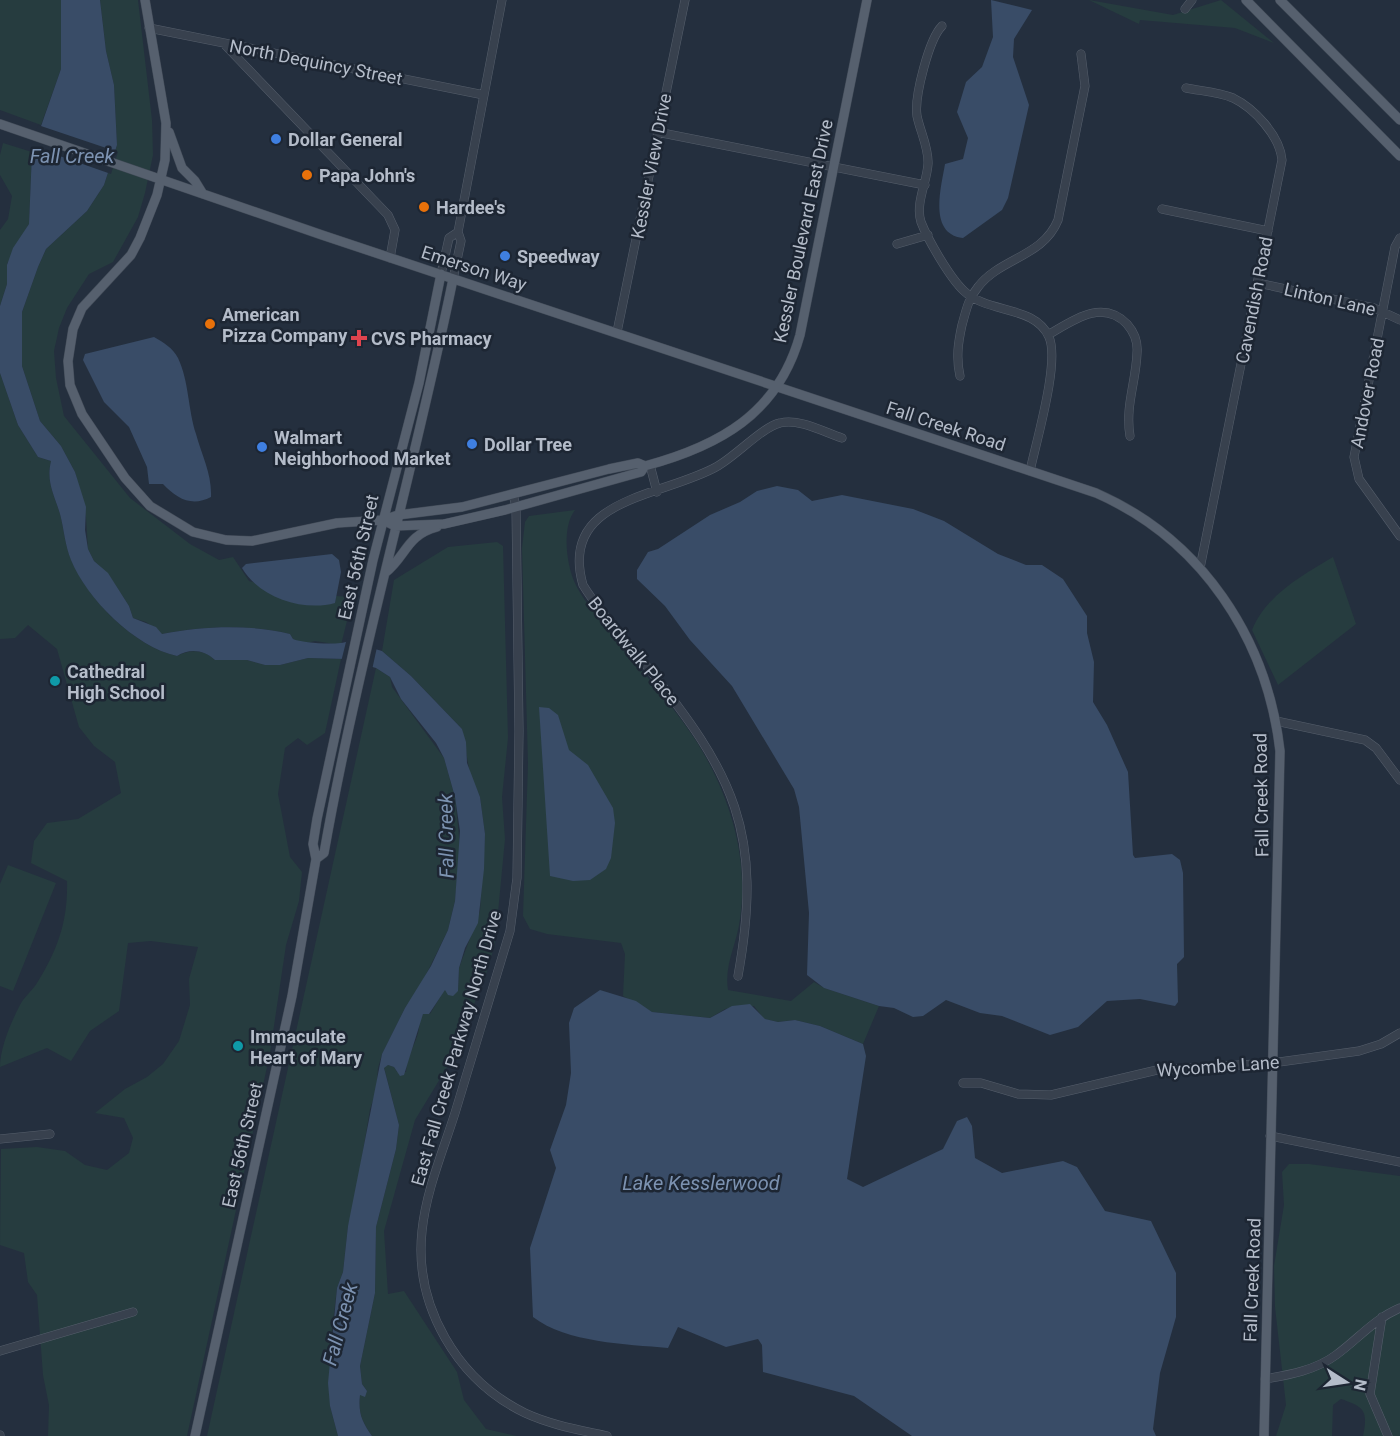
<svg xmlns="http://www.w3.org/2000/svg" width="1400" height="1436" font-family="Roboto,sans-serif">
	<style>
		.green { fill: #263c3f }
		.water { fill: #394c67 }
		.pier { fill: #242f3e }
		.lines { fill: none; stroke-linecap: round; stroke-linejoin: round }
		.minor-casing { stroke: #565f6c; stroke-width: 9 }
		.major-casing { stroke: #414a57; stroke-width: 10 }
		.minor { stroke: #38414e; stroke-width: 8 }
		.major { stroke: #56606e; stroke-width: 9 }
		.shop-dot { fill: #3f7fe0; stroke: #1d2633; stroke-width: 2 }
		.food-dot { fill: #e8710a; stroke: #1d2633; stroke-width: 2 }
		.health-dot { fill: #e0444e; stroke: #1d2633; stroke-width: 2 }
		.culture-dot { fill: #0f9aa8; stroke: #1d2633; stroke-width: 2 }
		.labels { text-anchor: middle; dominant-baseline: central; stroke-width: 5; stroke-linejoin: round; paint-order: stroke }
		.street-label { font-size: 18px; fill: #b4bcc9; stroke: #1d2633 }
		.poi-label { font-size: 18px; font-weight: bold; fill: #b4bcc9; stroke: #1d2633; text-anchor: start }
		.water-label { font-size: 20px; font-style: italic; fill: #7c92b1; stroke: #1d2633 }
	</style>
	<rect width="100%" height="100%" fill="#242f3e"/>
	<path class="green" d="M0 0H61V69L41 125 0 110Z
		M100 0H138L152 120 153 155 145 193 138 217 113 262 89 274 67 308 59 328 54 351 56 378 64 416 130 498 190 544 219 560 233 557 249 581 335 603 336 596 353 597 341 645 315 641 303 644 293 639 290 634C250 624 202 626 162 634L146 622 133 618 129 606 108 574 94 561 88 549 86 517 75 472 61 446 40 421 22 366V312L38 267 46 249 87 211 104 185 117 145 114 85 106 51Z
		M1089 0 1173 15 1221 0 1274 43 1235 28 1140 20 1139 24Z
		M3 143 32 152 29 224 7 264V284L0 306V230L8 219 12 196 0 175V155Z
		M0 373 18 425 38 457 51 461C46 482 54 494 60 514 64 529 65 546 71 559 87 599 135 647 177 656 190 649 204 649 215 660H247L265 665H280L308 658 341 659 325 733 307 745 298 738 285 748 278 794 290 857 302 872 299 901 286 945 270 1053 187 1436H48L49 1405 43 1375 37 1295 28 1282 24 1253 0 1245 1 1149 37 1147 65 1151 85 1165 107 1170 129 1153 133 1138 124 1118 95 1113 125 1089 147 1077 163 1064 179 1041 190 1005 189 979 198 947 151 941 128 943 119 1011 90 1031 71 1061 47 1048 0 1067C0 1048 11 1022 20 1005 24 997 32 991 37 983 58 949 68 921 67 881L31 863 34 841 47 823 78 819 121 793 115 762 94 746 79 727 57 649 28 625 15 638 0 639Z
		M575 510C562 527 566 561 574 581 581 598 596 614 608 629 636 665 675 707 698 744 730 796 749 858 740 919 737 944 724 964 728 990L791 1001 814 982 824 988 879 1006 863 1044 820 1026 795 1020 778 1022 764 1019 754 1006 725 1009 710 1018 652 1012 623 996 625 954 621 943 547 934 530 929 523 916 528 764 522 548 525 522 529 516Z
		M497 542 503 546 508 738 502 797 505 839 495 944 485 978 449 1064 415 1120 384 1231 388 1294 404 1291 457 1372 464 1400 486 1429 517 1436H372C362 1421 358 1413 360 1395L367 1391 362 1384 360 1366 375 1293 376 1227 396 1149 399 1125 384 1067 388 1065 394 1067 397 1072H406C406 1054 422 1037 419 1020L423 1014H430L445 989 458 991 459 968 480 911 485 834 480 797 470 774 462 729 411 676 382 651 394 580 448 547Z
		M1333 557 1356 624 1278 685 1252 630C1266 595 1303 575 1333 557Z
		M376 668 390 677 392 687 444 758 455 797 460 847 455 901 448 930 421 985 405 1008 382 1054 378 1068 376 1092 370 1109 354 1206 348 1226 343 1272 337 1288 331 1338 330 1406 338 1436H207Z
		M8 865 56 883 13 991 0 986V884Z
		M1289 1164H1309L1400 1176V1436H1363C1368 1411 1365 1407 1341 1399L1333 1405 1332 1436H1276L1286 1405 1275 1307 1274 1266 1284 1205 1282 1172Z"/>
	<path class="water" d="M61 0H100L106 51 114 85 117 145 104 185 87 211 46 249 38 267 22 312V366L40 421 61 446 75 472 86 507 85 530 88 549 94 561 108 573 129 606 133 618 156 627 162 634C202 626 251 624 290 634L293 639C302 643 339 646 348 641L382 651 411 676 462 729 466 742 467 763 480 797 485 834 484 869 478 923 465 948 459 968 458 991 453 996 448 995 445 990 429 1014H423L404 1075 400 1076 394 1067 388 1065 384 1068 399 1125 396 1149 376 1227 375 1293 360 1366 362 1384 367 1391 365 1397 360 1395C358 1413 362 1422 372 1436H338L330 1406 328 1383 337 1288 343 1272 348 1226 382 1054 405 1008 431 966 448 930 455 901 460 831 455 797 444 758 436 743 401 699 390 677 376 668 345 659 308 658 280 665H265L247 660H215C204 650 190 648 177 656 135 647 87 599 71 560 65 546 64 529 60 514 54 494 46 482 51 461L38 457 18 425 0 373V306L7 284V265L13 248 29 224 32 152 61 69Z
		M991 0 1032 10 1014 39 1013 57 1029 105 1008 198 1002 210 963 238C928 234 941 188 945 164L963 159 968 138 957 112 966 82 982 67 993 37Z
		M154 337C163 342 173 348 178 358 189 381 188 410 196 434 202 456 212 474 211 497 192 507 177 499 163 484H149L147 467 129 427 104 402 83 360 85 354Z
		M777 486 798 490 812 501 842 495 913 509 944 521 998 554 1026 565H1042L1063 579 1087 616V633L1094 662 1093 702 1107 725 1128 772 1133 855 1135 858 1172 854 1180 860 1183 873 1184 957 1177 964 1178 1002 1175 1006 1140 999 1107 1001 1078 1027 1050 1035 1002 1016 980 1013 946 1000 923 1016 913 1017 894 1008 879 1006 824 988 807 975 809 913 799 807 794 789 732 686 690 640 665 606 637 579V570L648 552 658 549 710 515 740 502 757 491Z
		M332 554 339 560 341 572 335 603C303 612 259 597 242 568L246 564Z
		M539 707 549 708 558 715 569 750 588 765 613 808 615 823 611 858 606 869 590 880 573 881 550 876Z
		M600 990 636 1001 652 1012 710 1018 732 1006 750 1004 765 1019 778 1022 795 1020 820 1026 863 1044 866 1056 847 1179 863 1187 943 1149 957 1121 967 1117 972 1126 975 1158 1002 1173 1063 1161 1077 1167 1105 1211 1151 1221 1176 1273V1317L1160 1373 1153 1429 1156 1436H912L854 1396 763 1372 762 1345 758 1339 726 1347 678 1327 668 1348C626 1344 567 1343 533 1317L530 1248 556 1168 550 1150 566 1105 571 1073 569 1023 574 1008Z"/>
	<path class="pier" d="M38 125 118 152 111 174 31 146Z
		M347 638 377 647 372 670 341 662Z"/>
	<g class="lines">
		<defs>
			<path id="minor" d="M1185 9 1192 0
				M942 26C929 39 914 97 917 116 920 131 929 148 928 164 927 182 915 204 921 222 928 240 950 278 964 291 988 314 1035 305 1049 337 1060 362 1036 442 1030 471
				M149 28 484 95
				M225 45 388 215 395 230 390 258
				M1186 88C1201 91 1219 92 1233 98 1254 108 1280 136 1282 160L1200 568
				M657 132 925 185
				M1162 209 1268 231
				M1400 238 1395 247 1354 457 1359 479 1400 536
				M897 244 928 235
				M441 274 449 238 458 232
				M453 279 461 241 458 232 502 0
				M1258 283 1374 308 1400 320
				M617 332 685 0
				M1048 335C1072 321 1102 298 1127 324 1134 332 1138 342 1137 353 1136 382 1125 406 1130 436
				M960 376C956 358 958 343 962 325 966 311 968 299 978 287 1000 258 1043 257 1058 220L1085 86 1081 54
				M650 465 657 492
				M513 494 516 507 519 731 517 878 510 931C492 992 473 1052 455 1113 443 1151 426 1191 422 1231 414 1306 457 1380 525 1413 551 1425 580 1430 607 1436
				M1276 721 1365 740 1376 748 1400 780
				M738 976C764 832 734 774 645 664 624 638 600 613 583 585 558 498 662 497 716 467 735 457 762 427 780 423 799 418 824 432 842 438
				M963 1083H981L1018 1094 1051 1095 1157 1070 1272 1063 1359 1051 1381 1044 1400 1033
				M1270 1136 1400 1162
				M0 1139 50 1134
				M1382 1317 1370 1394 1388 1436
				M0 1351 133 1312
				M1265 1379C1289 1375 1316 1370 1336 1355 1358 1339 1374 1319 1400 1308
				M0 1435V1436"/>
			<path id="major" d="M145 0 166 123 165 160 157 195 140 238 131 255 82 308 73 329 68 361 70 385 82 414 125 478 150 506 193 532 226 540 252 541 337 523 383 520 398 515 462 507 609 469 638 463 645 466
				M1246 0 1400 156
				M1280 0 1400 120
				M0 124 322 235 1096 493C1201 539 1267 638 1280 751L1264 1436
				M169 132 182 168 195 181 203 194
				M383 520 395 526 444 524 505 510 630 475 641 472 645 466C719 446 778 414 800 335L867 0
				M385 573C406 557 406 535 437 527
				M316 859 324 853C358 660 414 471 453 279
				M195 1436 292 996 316 859 313 844 317 819 373 560 419 383 441 274"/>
		</defs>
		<use href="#minor" class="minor-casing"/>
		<use href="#major" class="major-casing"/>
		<use href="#minor" class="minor"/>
		<use href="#major" class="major"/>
	</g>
	<g class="shop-dot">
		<circle cx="276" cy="139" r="6"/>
		<circle cx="505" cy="256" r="6"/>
		<circle cx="472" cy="444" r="6"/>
		<circle cx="262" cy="447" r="6"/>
	</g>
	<g class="food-dot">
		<circle cx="307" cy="175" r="6"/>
		<circle cx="424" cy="207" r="6"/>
		<circle cx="210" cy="324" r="6"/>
	</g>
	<path class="health-dot" d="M356 329h6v6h6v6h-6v6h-6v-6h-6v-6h6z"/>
	<g class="culture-dot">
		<circle cx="55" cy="681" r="6"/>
		<circle cx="238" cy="1046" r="6"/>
	</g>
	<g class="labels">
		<g class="street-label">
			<text transform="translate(316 62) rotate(11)">North Dequincy Street</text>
			<text transform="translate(651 166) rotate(-79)">Kessler View Drive</text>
			<text transform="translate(803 231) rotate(-78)">Kessler Boulevard East Drive</text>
			<text transform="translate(474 268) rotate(18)">Emerson Way</text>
			<text transform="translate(1330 299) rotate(13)">Linton Lane</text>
			<text transform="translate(1254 300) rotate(-79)">Cavendish Road</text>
			<text transform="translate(1367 393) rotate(-79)">Andover Road</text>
			<text transform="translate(946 426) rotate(18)">Fall Creek Road</text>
			<text transform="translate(358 557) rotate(-77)">East 56th Street</text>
			<text transform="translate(634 651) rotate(51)">Boardwalk Place</text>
			<text transform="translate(1261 795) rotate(-91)">Fall Creek Road</text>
			<text transform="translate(456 1048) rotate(-74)">East Fall Creek Parkway North Drive</text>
			<text transform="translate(1218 1066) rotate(-4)">Wycombe Lane</text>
			<text transform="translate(242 1145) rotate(-77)">East 56th Street</text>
			<text transform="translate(1252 1280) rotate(-88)">Fall Creek Road</text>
		</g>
		<g class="poi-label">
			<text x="288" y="139">Dollar General</text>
			<text x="319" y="175">Papa John's</text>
			<text x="436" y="207">Hardee's</text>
			<text x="517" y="256">Speedway</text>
			<text x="222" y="314">American<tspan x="222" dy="21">Pizza Company</tspan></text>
			<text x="371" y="338">CVS Pharmacy</text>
			<text x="274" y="437">Walmart<tspan x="274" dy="21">Neighborhood Market</tspan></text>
			<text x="484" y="444">Dollar Tree</text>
			<text x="67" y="671">Cathedral<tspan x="67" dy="21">High School</tspan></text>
			<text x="250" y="1036">Immaculate<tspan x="250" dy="21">Heart of Mary</tspan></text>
		</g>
		<g class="water-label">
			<text x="72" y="156">Fall Creek</text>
			<text transform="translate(446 836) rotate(-91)">Fall Creek</text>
			<text x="701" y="1183">Lake Kesslerwood</text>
			<text transform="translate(340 1324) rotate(-75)">Fall Creek</text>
		</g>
	</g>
	<g transform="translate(1346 1382) rotate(102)" stroke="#1d2633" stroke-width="4.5" paint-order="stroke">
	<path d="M0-4.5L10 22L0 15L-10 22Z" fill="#b4bcc9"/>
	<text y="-9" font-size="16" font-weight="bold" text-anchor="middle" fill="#b4bcc9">N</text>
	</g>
</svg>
